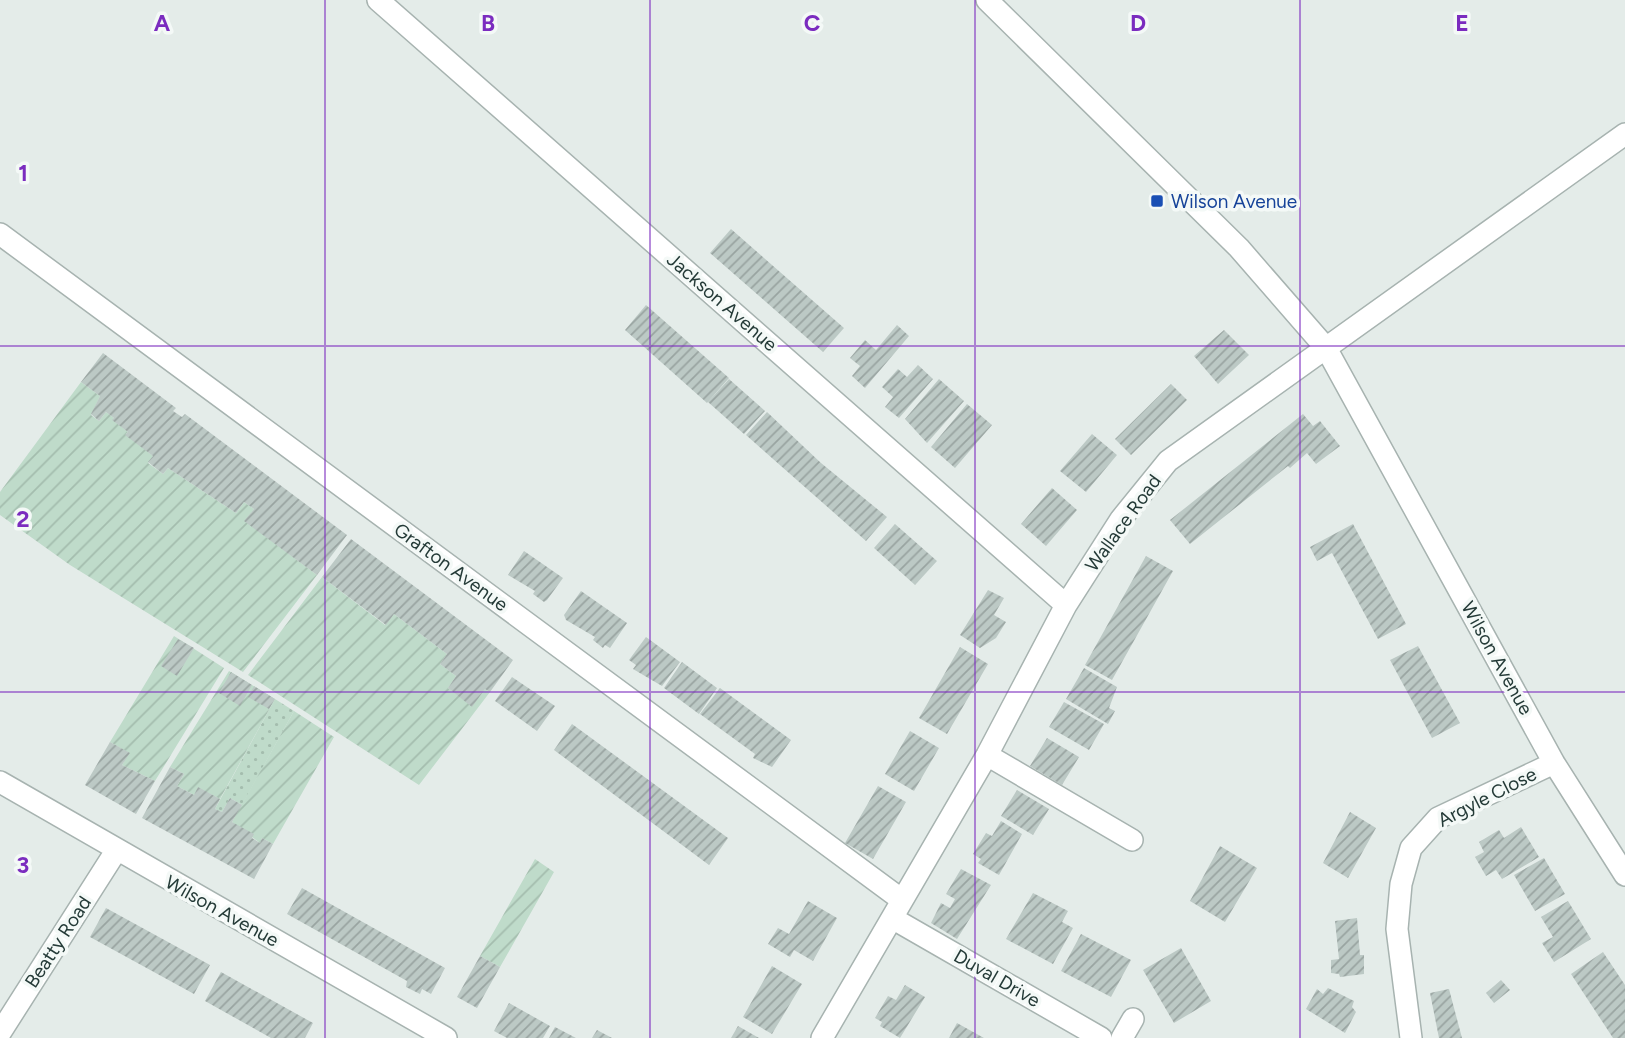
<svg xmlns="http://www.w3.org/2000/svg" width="1625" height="1038" font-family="Figtree,sans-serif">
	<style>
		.grass { fill: url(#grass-dots) }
		.garden { fill: url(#garden-furrows) }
		.building { fill: url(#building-hatch) }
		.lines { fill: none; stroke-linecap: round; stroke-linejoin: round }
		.minor-casing { stroke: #a7b3b0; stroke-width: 24 }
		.minor { stroke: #fff; stroke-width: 21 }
		.grid { fill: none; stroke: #7b2cbf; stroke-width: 2; stroke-opacity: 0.55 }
		.transit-dot { fill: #1a4fb4; stroke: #f4f9f7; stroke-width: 2.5 }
		.labels { text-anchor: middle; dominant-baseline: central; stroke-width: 7; stroke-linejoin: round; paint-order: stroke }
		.transit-label { font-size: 19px; fill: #164399; stroke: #f4f9f7; text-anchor: start }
		.street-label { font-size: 19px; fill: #253b38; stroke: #f4f9f7 }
		.grid-label { font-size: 23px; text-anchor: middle; font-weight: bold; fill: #7b2cbf; stroke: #f4f9f7; stroke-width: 7; stroke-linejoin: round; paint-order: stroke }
	</style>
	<defs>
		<pattern id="grass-dots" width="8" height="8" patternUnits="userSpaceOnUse" patternTransform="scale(1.75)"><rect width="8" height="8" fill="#bfdbca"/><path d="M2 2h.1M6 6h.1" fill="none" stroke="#a4bdae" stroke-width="1.8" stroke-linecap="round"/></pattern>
		<pattern id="garden-furrows" width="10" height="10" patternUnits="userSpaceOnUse" patternTransform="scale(1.75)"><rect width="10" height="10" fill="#bfdbca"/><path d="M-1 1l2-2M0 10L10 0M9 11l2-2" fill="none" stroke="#a4bdae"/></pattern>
		<pattern id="building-hatch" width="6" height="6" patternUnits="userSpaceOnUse" patternTransform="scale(1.75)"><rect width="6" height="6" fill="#bcc9c5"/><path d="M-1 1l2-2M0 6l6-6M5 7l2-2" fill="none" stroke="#99a4a1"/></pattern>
	</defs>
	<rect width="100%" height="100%" fill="#e4ece9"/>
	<path class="grass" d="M275 699 294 711 242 805 230 798 222 812 215 809Z"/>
	<path class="garden" d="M81 382 100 396 91 415 99 421 106 412 114 418 113 420 128 432 126 434 153 456 148 463 163 474 168 468 236 513 244 502 254 509 245 521 317 575 243 672 70 565 0 515V492Z
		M322 577 385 625 394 614 447 654 440 664 456 676 448 688 472 706 485 689 490 692 419 785 248 675Z
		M174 636 224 668 155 781 122 765 129 753 110 742Z
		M229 671 275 699 220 799 198 788 194 795 177 786 184 774 170 767Z
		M294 711 334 737 273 844 262 838 260 843 232 822Z
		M535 859 554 872 500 967 480 956Z"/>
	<path class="building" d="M731 229 844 328 823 352 710 253Z
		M646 305 729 378 707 403 625 330Z
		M897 325 909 336 865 388 852 376 860 366 850 358 865 340 876 350Z
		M1224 330 1249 355 1218 384 1194 356Z
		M103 353 176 408 173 411 182 417 185 414 347 535 317 575 244 521 254 509 244 502 236 513 168 468 163 474 148 462 153 456 125 435 128 432 112 420 114 418 106 412 99 421 91 414 100 396 81 382Z
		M918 365 933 379 899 418 885 407 893 397 882 387 898 369 907 377Z
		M729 379 765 411 744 434 708 402Z
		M939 379 964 401 927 443 905 419Z
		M1171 384 1187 400 1131 455 1115 439Z
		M967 404 992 425 955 468 931 447Z
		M767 412 821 463 887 517 866 541 746 435Z
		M1303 414 1313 426 1320 421 1340 446 1316 464 1307 453 1290 468 1288 466 1190 544 1170 520Z
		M1092 434 1117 455 1086 492 1060 471Z
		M1052 488 1077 510 1046 546 1021 524Z
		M895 524 937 561 915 585 874 548Z
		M1353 524 1406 624 1378 639 1332 553 1317 561 1310 547Z
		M351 539 513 660 490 692 485 689 472 707 448 688 456 676 440 664 447 654 394 614 386 625 322 577Z
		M524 551 563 578 547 600 544 602 533 594 535 591 508 575Z
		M1146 556 1173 571 1112 680 1085 665Z
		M988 590 1004 598 994 615 1006 622 996 638 980 648 960 635Z
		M581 591 627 623 610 648 605 645 603 648 593 640 595 637 566 620 564 615Z
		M646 637 680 662 662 686 633 669 636 665 629 660Z
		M178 639 194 648 177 676 161 666Z
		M1418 646 1460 723 1432 738 1390 660Z
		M960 647 988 664 947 734 919 718Z
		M682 662 717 688 699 714 664 688Z
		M1084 668 1117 687 1109 708 1115 711 1108 724 1066 699Z
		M231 672 252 685 240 706 219 693Z
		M512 677 555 706 537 731 495 701Z
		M254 686 275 699 269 709 248 697Z
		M720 688 791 740 772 767 753 758 755 754 700 714Z
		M1064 702 1104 724 1089 750 1049 727Z
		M572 724 728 838 709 865 554 750Z
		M910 731 939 748 914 791 885 774Z
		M1047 738 1079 757 1062 785 1030 766Z
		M110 742 130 753 122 765 155 781 136 814 85 785Z
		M170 767 184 774 177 786 194 795 198 787 220 799 215 809 222 812 230 798 242 805 232 822 254 834 252 838 260 843 262 838 273 844 254 879 142 818Z
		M878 786 906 802 873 859 845 843Z
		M1017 790 1049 809 1033 835 1001 816Z
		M1350 812 1376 828 1348 878 1323 863Z
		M1001 821 1022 834 999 875 978 863 981 859 973 854 986 833 992 836Z
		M1521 827 1539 857 1502 879 1496 870 1486 876 1475 857 1484 852 1479 842 1499 830 1504 838Z
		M1220 846 1257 868 1225 922 1190 901Z
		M1544 858 1565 894 1535 911 1514 875Z
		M961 869 991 885 957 939 931 923 941 903 950 908 955 899 946 894Z
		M302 888 445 968 431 994 422 989 420 994 406 987 407 981 287 914Z
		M1033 893 1068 911 1062 922 1073 928 1053 964 1006 939Z
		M808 901 837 918 813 961 794 950 790 957 768 944 778 928 789 934Z
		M1568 901 1591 939 1554 962 1542 943 1553 937 1541 917Z
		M106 908 210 965 194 994 90 937Z
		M1357 918 1360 955H1364V974L1340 977 1339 974 1331 973V960L1339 959 1335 921Z
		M1081 934 1131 960 1111 997 1061 971Z
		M1181 948 1211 1001 1174 1023 1143 970Z
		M1603 952 1625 985V1038H1613L1571 974Z
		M480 956 500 967 477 1008 457 997Z
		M772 966 802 984 772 1034 743 1017Z
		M221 972 313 1023 305 1038H271L205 1001Z
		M1501 980 1510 990 1494 1003 1486 993Z
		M905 985 925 997 900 1038 880 1026 882 1022 875 1018 888 996 896 1000Z
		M1328 988 1354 1001 1352 1007 1356 1012 1345 1033 1306 1009 1317 989 1323 994Z
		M1449 989 1462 1038H1439L1430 993Z
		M509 1003 550 1026 543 1038H507L494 1031Z
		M957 1023 984 1038H949Z
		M738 1026 759 1038H731Z
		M555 1027 576 1038H549Z
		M597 1030 612 1038H592Z"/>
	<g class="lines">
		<defs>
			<path id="minor" d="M378 0 1066 605
				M987 0 1239 248 1326 348 1554 763 1625 875
				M0 234 902 900
				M987 755 1132 840
				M0 782 446 1038
				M892 918 1101 1038
				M0 1033 116 851
				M822 1038 987 755 1066 605 1121 519 1168 461 1625 134
				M1122 1038 1133 1019
				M1411 1038 1397 929 1401 884 1411 848 1438 818 1554 763"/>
		</defs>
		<use href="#minor" class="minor-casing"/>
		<use href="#minor" class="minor"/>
	</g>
	<path class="grid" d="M325 0V1038M650 0V1038M975 0V1038M1300 0V1038M0 346H1625M0 692H1625"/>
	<rect class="transit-dot" x="1150" y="194" width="14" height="14" rx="3.5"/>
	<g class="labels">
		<g class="transit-label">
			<text x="1171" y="201">Wilson Avenue</text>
		</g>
		<g class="street-label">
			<text transform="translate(722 302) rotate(41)">Jackson Avenue</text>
			<text transform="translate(1123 523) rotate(-54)">Wallace Road</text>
			<text transform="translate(451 567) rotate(36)">Grafton Avenue</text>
			<text transform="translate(1497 658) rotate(61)">Wilson Avenue</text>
			<text transform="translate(1487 797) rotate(-27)">Argyle Close</text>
			<text transform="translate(222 911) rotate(29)">Wilson Avenue</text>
			<text transform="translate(58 942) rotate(-57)">Beatty Road</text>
			<text transform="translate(997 978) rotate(30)">Duval Drive</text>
		</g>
	</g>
	<g class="grid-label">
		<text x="162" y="31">A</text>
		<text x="488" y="31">B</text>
		<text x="812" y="31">C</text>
		<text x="1138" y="31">D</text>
		<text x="1462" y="31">E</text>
		<text x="23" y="181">1</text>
		<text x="23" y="527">2</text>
		<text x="23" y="873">3</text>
	</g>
</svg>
